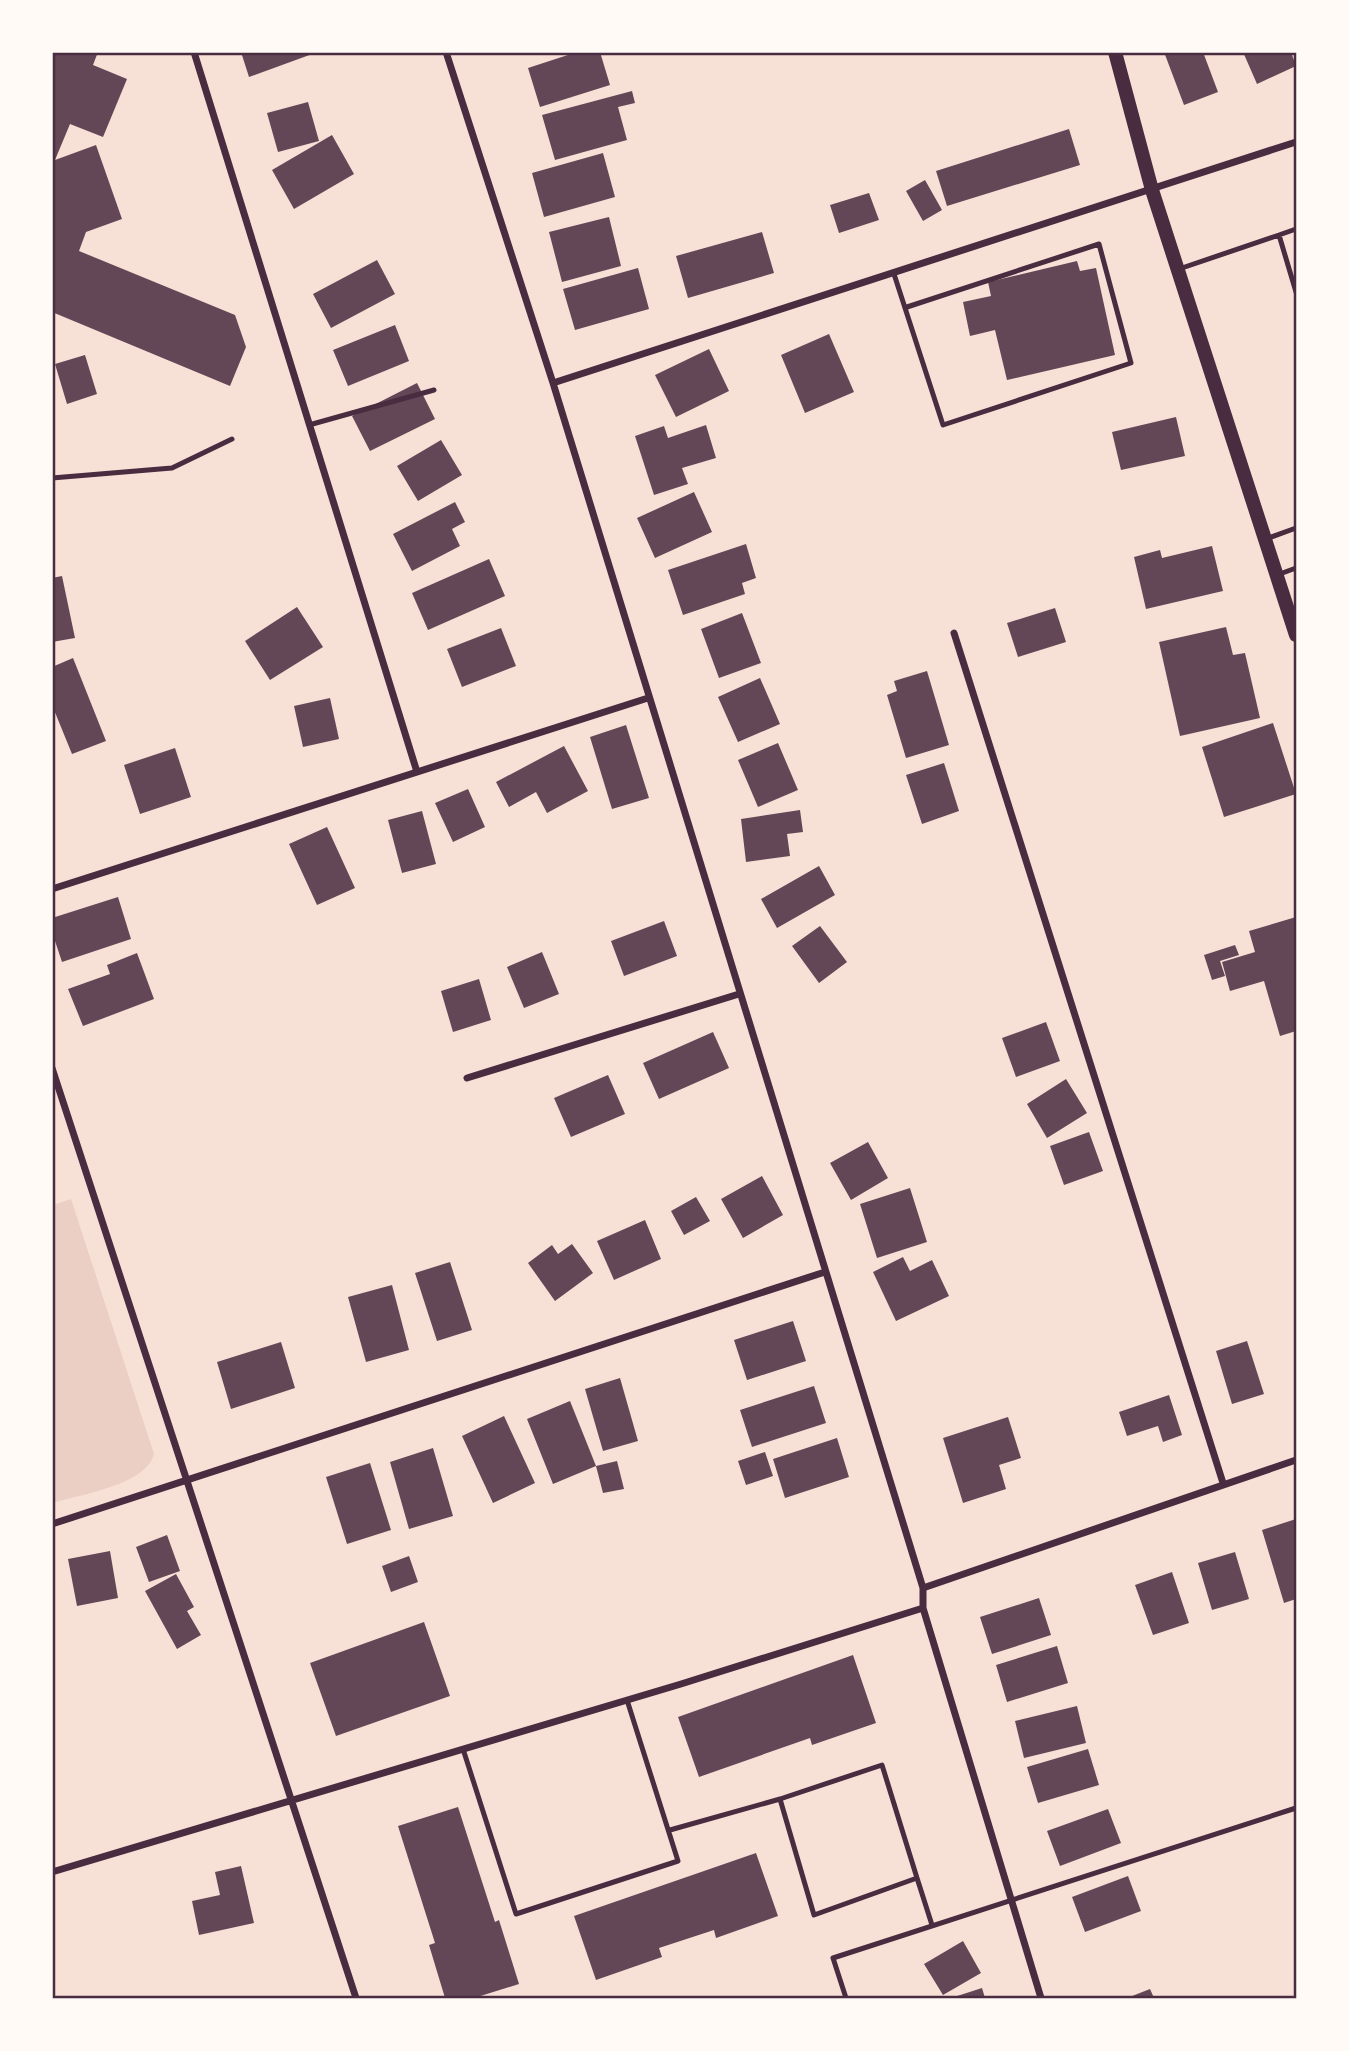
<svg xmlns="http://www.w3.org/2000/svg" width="1349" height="2051" font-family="'Golos Text',sans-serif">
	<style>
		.green { fill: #ebcfc5 }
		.building { fill: #644757 }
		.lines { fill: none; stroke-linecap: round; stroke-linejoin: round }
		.service { stroke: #4a2c40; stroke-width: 5 }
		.minor { stroke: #4a2c40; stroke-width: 7 }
		.secondary { stroke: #4a2c40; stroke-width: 14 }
		.neatline { fill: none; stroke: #4a2c40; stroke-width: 2.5 }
	</style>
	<rect width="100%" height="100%" fill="#f7e1d7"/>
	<path class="green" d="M71 1199 154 1454C146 1485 82 1494 53 1503V1205Z"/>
	<path class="building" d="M52 52H98L93 65 127 79 103 137 70 124 55 160 96 145 122 219 86 232 79 251 235 315 246 347 230 386 52 312Z
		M241 52H315V53L249 77Z
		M577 52H600L610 85 540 107 528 68Z
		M1164 52H1203L1218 92 1184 105Z
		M1243 52H1291L1296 66 1257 84Z
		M632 91 635 103 618 107 627 140 555 160 542 115Z
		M308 102 319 141 278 152 267 113Z
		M1069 129 1080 165 947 206 936 171Z
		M332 135 354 174 294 209 272 170Z
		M603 153 615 197 544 217 532 173Z
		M925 180 942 210 923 221 906 191Z
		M869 193 879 220 839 233 830 205Z
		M609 217 621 266 562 282 549 232Z
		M762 232 774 273 688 298 676 256Z
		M377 260 395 294 331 328 313 294Z
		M1077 261 1080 271 1096 268 1115 355 1007 380 995 330 970 336 963 302 991 296 988 282Z
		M638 268 649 309 575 330 563 289Z
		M395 325 409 361 348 386 333 350Z
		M829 334 854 392 805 413 781 355Z
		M709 349 729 391 676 417 655 375Z
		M85 355 97 394 67 404 55 364Z
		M417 383 435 419 370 451 352 416Z
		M1176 417 1185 456 1121 470 1112 432Z
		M706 425 716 458 682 468 688 484 654 495 635 436 664 426 668 438Z
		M441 440 462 475 418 501 397 466Z
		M694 492 712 532 655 558 637 518Z
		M455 502 465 522 452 529 460 546 412 571 393 534Z
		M746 544 756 578 742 583 745 594 683 615 668 570Z
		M1212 546 1223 591 1146 609 1134 557 1160 550 1162 558Z
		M489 559 505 596 428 630 412 593Z
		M62 576 75 638 52 642V578Z
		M297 607 323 647 270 680 245 641Z
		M1055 608 1066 642 1018 657 1007 623Z
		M742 613 761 663 719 678 701 629Z
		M1226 627 1233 655 1245 653 1260 718 1180 736 1159 642Z
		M501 628 516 666 462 687 447 649Z
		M73 658 106 741 72 754 52 705V667Z
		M927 671 949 745 906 758 887 695 897 691 894 681Z
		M760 678 780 724 738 742 718 697Z
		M330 698 339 739 303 747 294 706Z
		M1273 723 1296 794 1224 817 1202 747Z
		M626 725 649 798 612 809 590 737Z
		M778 743 798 790 758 807 738 760Z
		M564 746 588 791 547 813 536 792 509 807 496 782Z
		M175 748 191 797 140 814 124 765Z
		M944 763 959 811 922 824 906 775Z
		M468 789 485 827 453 842 435 803Z
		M800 810 803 832 787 834 790 856 746 862 741 819Z
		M422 811 436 864 402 873 388 820Z
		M327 827 355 888 317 905 289 844Z
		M819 866 835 895 777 928 761 899Z
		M118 897 131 939 62 962 52 932V918Z
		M1296 917V1031L1280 1036 1264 981 1230 991 1222 962 1255 952 1249 931Z
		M664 921 677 956 624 976 611 941Z
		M820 926 847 962 819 983 792 946Z
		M1235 945 1239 955 1220 961 1225 976 1212 980 1204 955Z
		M542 952 559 994 524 1008 507 967Z
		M137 953 154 999 83 1026 68 989 110 974 107 965Z
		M479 979 491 1020 453 1032 441 991Z
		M1046 1022 1060 1061 1016 1077 1002 1038Z
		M713 1032 729 1068 659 1099 643 1063Z
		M608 1075 625 1114 571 1137 554 1098Z
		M1066 1079 1087 1113 1047 1138 1027 1104Z
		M1089 1132 1103 1171 1064 1185 1050 1146Z
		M868 1142 888 1178 851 1200 830 1163Z
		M762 1176 783 1215 743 1238 721 1199Z
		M910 1188 927 1242 877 1258 860 1204Z
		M696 1197 710 1221 684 1235 671 1211Z
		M645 1220 661 1259 614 1280 597 1241Z
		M572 1244 593 1273 555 1301 528 1263 552 1245 558 1254Z
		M903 1257 910 1271 932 1260 949 1296 896 1321 873 1272Z
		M450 1262 472 1330 437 1341 415 1273Z
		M392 1285 409 1350 366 1362 348 1297Z
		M793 1321 806 1361 747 1380 734 1340Z
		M1247 1341 1264 1394 1232 1404 1216 1351Z
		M281 1342 295 1388 231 1409 217 1362Z
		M620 1378 638 1441 603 1451 585 1389Z
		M814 1386 826 1423 752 1447 740 1410Z
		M1169 1395 1182 1435 1163 1442 1158 1426 1127 1436 1119 1412Z
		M570 1401 596 1466 553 1484 527 1419Z
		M504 1416 535 1483 493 1503 462 1436Z
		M1008 1417 1021 1458 999 1465 1006 1489 963 1503 943 1438Z
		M837 1438 849 1477 785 1498 773 1459Z
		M433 1448 453 1516 409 1529 390 1462Z
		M765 1452 773 1476 746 1485 738 1461Z
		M617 1461 624 1489 603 1493 596 1466Z
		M370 1463 391 1530 347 1544 326 1477Z
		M1296 1519V1599L1284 1603 1262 1530Z
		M167 1535 180 1571 149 1582 136 1547Z
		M110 1551 118 1598 77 1606 68 1559Z
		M1235 1552 1249 1599 1212 1610 1198 1563Z
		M409 1556 418 1582 391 1592 382 1566Z
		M1172 1572 1189 1623 1153 1635 1135 1585Z
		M176 1574 194 1607 187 1611 201 1635 177 1649 145 1591Z
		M1039 1598 1051 1635 992 1654 980 1617Z
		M424 1622 450 1696 336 1736 310 1663Z
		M1057 1646 1068 1683 1007 1702 996 1665Z
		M853 1655 876 1723 812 1745 810 1738 699 1777 678 1717Z
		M1077 1706 1086 1743 1024 1758 1015 1721Z
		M1088 1749 1099 1785 1038 1803 1027 1767Z
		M458 1807 495 1922 499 1920 519 1984 474 1998H445L429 1945 435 1943 398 1826Z
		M1108 1809 1121 1843 1060 1866 1047 1831Z
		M756 1853 778 1916 716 1938 714 1930 659 1948 662 1957 596 1980 574 1916Z
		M241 1866 254 1923 199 1935 192 1901 220 1895 215 1872Z
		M1128 1876 1141 1911 1085 1932 1072 1897Z
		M963 1941 981 1973 943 1995 924 1964Z
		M982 1988 985 1998H951Z
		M1150 1989 1154 1998H1127Z"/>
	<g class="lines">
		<path class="service" d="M1279 235 1296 229
			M1179 269 1279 235 1296 292
			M894 274 943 425 1131 363 1099 244 907 307
			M309 425 434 390
			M52 478 172 468 232 439
			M1266 539 1296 528
			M1277 575 1296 568
			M463 1749 516 1914 678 1861 627 1700
			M780 1799 882 1765 917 1878
			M670 1830 780 1799 814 1915 917 1878 932 1925
			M846 1998 833 1958 1296 1808"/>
		<path class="minor" d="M194 52 417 772
			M446 52 553 383 923 1588V1608L1041 1998
			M553 383 1296 142
			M954 633 1223 1483
			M52 889 648 698
			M52 1068 356 1998
			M467 1078 739 994
			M52 1524 825 1272
			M923 1588 1296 1460
			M52 1872 681 1684 923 1608"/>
		<path class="secondary" d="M1115 52 1152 190 1296 635"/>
	</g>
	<rect width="1349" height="2051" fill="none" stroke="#fffaf5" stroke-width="108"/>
	<rect x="54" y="54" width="1241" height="1943" class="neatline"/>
</svg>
